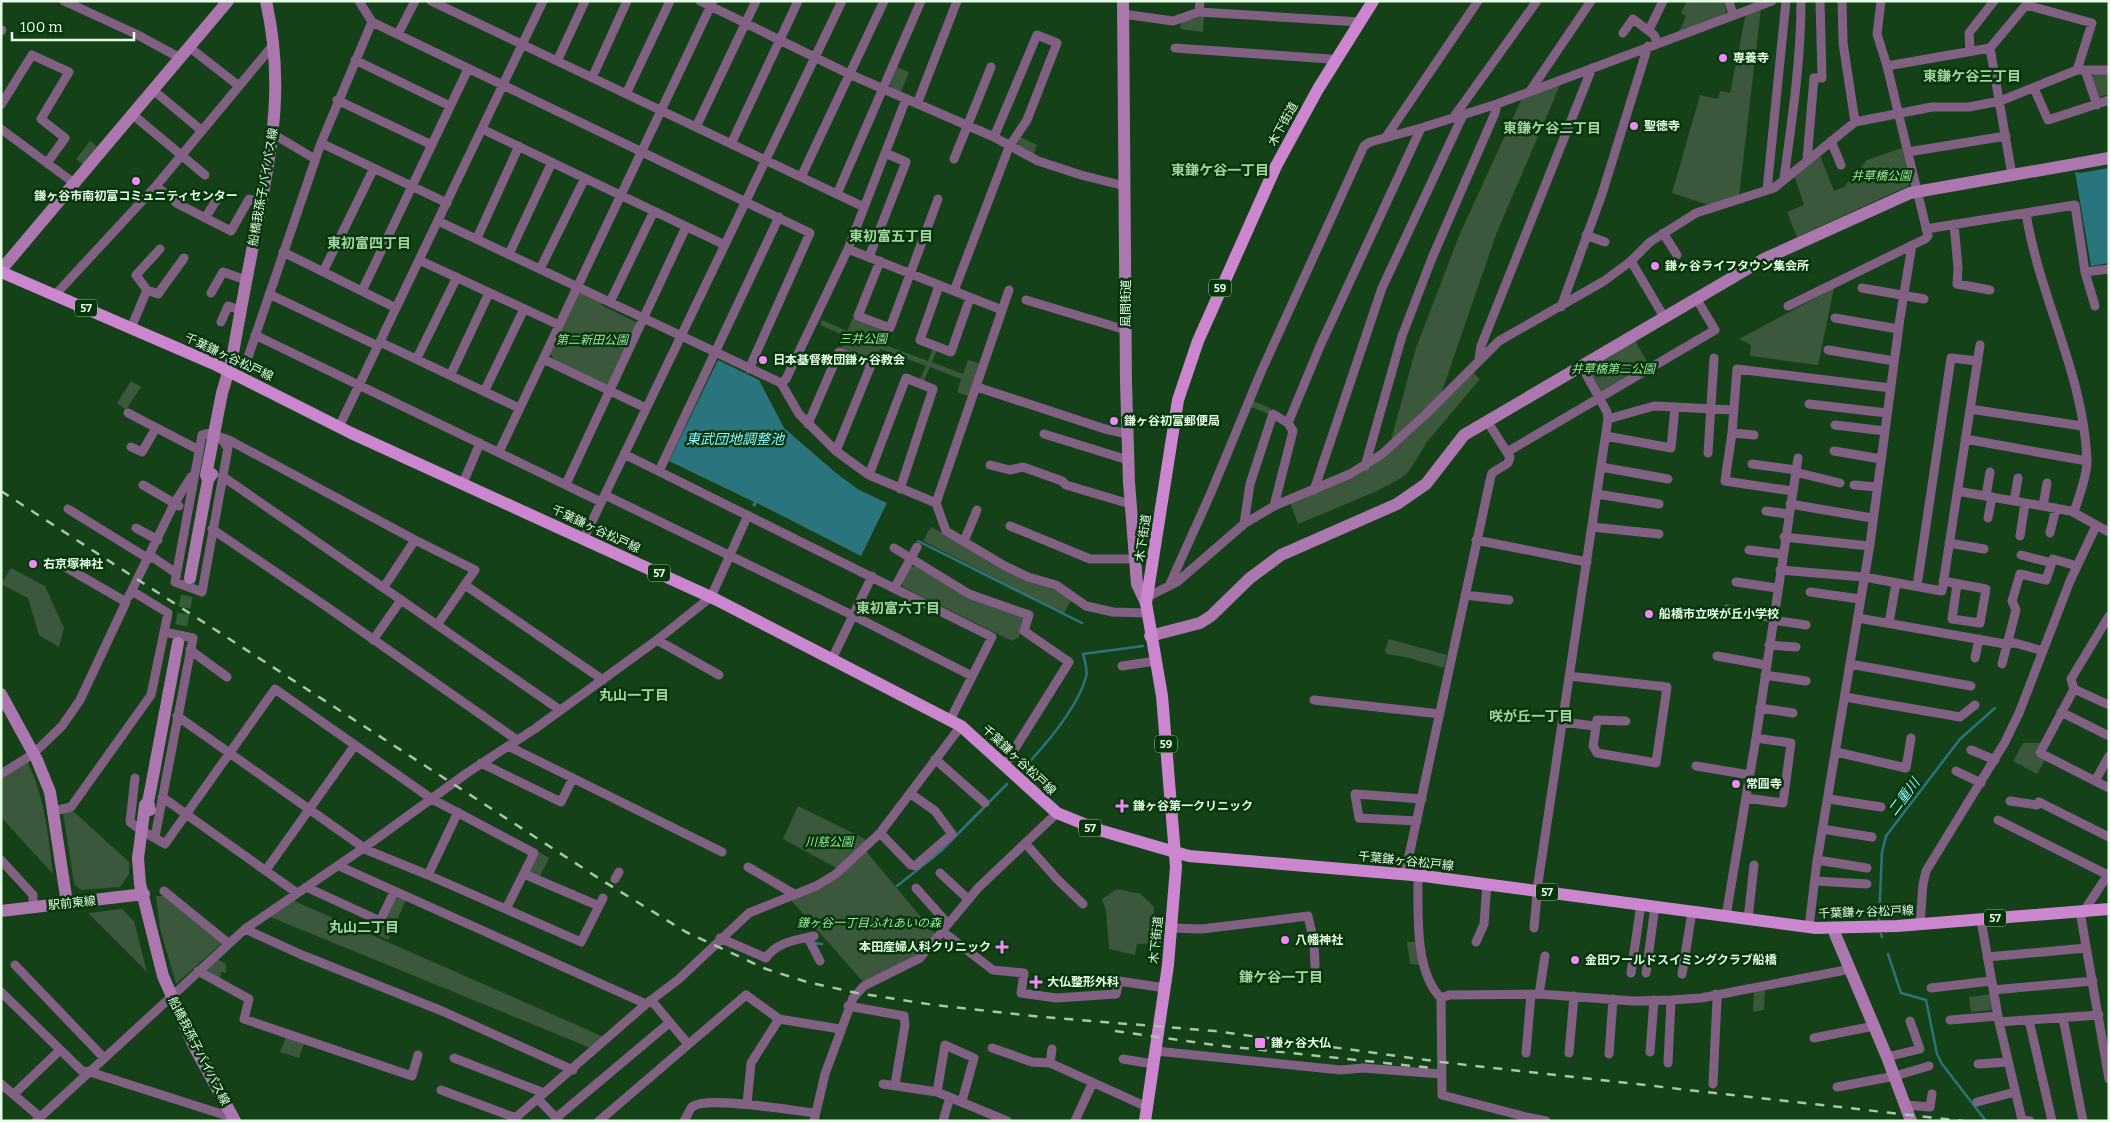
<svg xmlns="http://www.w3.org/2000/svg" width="2110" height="1122" font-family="Bitter,'Noto Sans JP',serif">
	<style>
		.green { fill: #3b573c }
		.water { fill: #2a757d }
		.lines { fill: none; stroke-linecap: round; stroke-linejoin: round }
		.stream { stroke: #2a757d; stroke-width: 2.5 }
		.secondary-tunnel { stroke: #335d37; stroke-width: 12; stroke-dasharray: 12 6; stroke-linecap: butt }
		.street { stroke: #826084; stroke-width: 9 }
		.secondary { stroke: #ac76af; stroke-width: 12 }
		.primary { stroke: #cc86d0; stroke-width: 12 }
		.rail { stroke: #a8c7aa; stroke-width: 2.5; stroke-dasharray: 9 9; stroke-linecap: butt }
		.poi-dot { fill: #f08bf6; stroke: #07360d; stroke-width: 2 }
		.labels { text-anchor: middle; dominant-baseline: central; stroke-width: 5; stroke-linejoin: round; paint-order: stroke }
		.shield { fill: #07360d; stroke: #a2c1a4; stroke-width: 1 }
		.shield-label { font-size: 11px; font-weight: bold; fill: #e4fde4 }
		.poi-label { font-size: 12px; font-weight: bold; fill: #e4fde4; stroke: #07360d; text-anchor: start }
		.street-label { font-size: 12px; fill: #e4fde4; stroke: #07360d }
		.park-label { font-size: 12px; font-style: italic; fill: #9de69e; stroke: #07360d }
		.neighbourhood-label { font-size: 14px; font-weight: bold; fill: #a3d3a3; stroke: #07360d }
		.water-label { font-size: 14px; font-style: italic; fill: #8cf3ff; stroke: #07360d }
	</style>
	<rect width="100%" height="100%" fill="#144118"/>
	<path class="green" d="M1687 1H1724L1726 11 1725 14 1679 32 1686 16 1681 13Z
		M1761 8 1739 196 1708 205 1672 193 1700 95 1718 99 1720 91 1730 93 1746 13Z
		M1204 16 1203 32 1180 29 1181 22Z
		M897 67 909 72 901 92 891 88 890 84Z
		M2109 73V94L2097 98 2090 77 2094 74Z
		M1560 85 1497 232 1440 397 1390 444 1416 348 1459 236 1522 98Z
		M1020 137 1037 145 1033 156 1017 147Z
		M90 141 99 148 85 166 76 159Z
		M1902 148 1910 183 1908 186 1797 237 1787 212 1804 205 1794 175 1819 153 1834 191 1844 187 1867 160Z
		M1834 288 1818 365 1750 356 1751 345 1739 339Z
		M581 292 602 302 601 305 638 323 609 383 604 385 553 360 549 350 578 293Z
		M853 318 887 331 882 344 928 361 933 349 937 350 932 362 963 374 968 360 979 363 968 396 957 392 961 379 930 367 924 381 920 379 926 366 880 349 875 361 841 348 845 336 820 325 822 320 847 331Z
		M1634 339 1649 365 1603 393 1600 392 1587 370Z
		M1471 370 1480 379 1427 442 1409 471 1401 478 1377 491 1298 524 1290 502 1353 475Z
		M131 381 141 387 126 410 117 403Z
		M1253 401 1271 408 1269 414 1251 407Z
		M931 527 1072 599 1064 613 923 541Z
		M915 566 1025 618 1019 637 1012 641 903 587 902 583 911 567Z
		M11 568 45 586 64 628 59 647 39 635 28 598 1 584Z
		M1389 639 1447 655 1444 668 1406 657 1387 654 1385 650Z
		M2023 743H2041L2035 755 2045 760 2037 774 2013 761Z
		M27 761C45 797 48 835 53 874L1 817V776Z
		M798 806 865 839 866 842 838 869 783 839Z
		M72 810 129 862V874L120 887 81 890 74 884 63 813Z
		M865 850 936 935 919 955 864 983 789 898 810 890Z
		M537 851 549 858 540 876 530 872 529 869Z
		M1117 889 1141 894 1154 907V914L1163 920 1161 943 1137 944 1135 955 1109 949 1106 910 1102 899Z
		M156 896H165L220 940 221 944 176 984 160 928Z
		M397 897 406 900 388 940 379 936 393 898Z
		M292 900 604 1037 593 1049 268 916Z
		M122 909 134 921 147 972 88 913Z
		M1407 942H1417L1420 965 1410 964Z
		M216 958 226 964V973L221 972 220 980 207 973 206 967Z
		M1765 987 1764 1010 1753 1012 1754 989Z
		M1991 994 1994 1010 1971 1012 1969 997Z
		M286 1037 304 1044 299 1058 280 1052Z"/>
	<path class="water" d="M2109 168V263L2091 266 2075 172 2080 173Z
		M718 360 759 380 784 428 836 473 859 490 887 503 861 556 757 503 755 507 752 505 754 502 669 461Z"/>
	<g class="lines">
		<path class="stream" d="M918 541 1082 623
			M1020 772C1042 749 1077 709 1086 677 1088 671 1085 661 1083 654L1143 646
			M897 886 941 851 1007 784
			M1879 920 1882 852 1886 836 1960 739 1995 708
			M1881 934 1882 937
			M814 943 822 944
			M1888 954 1901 993 1926 1000 1937 1054 1942 1064 1986 1121"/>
		<path class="secondary-tunnel" d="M178 643 190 578"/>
		<path class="street" d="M64 1 136 34 180 58
			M431 1 864 207
			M700 1 849 74 994 137 1038 161 1081 175 1125 186
			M1729 1 1733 15
			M1842 1 1843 43 1855 122
			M1199 12 1200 1
			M1123 14 1173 21 1199 12 1360 22
			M372 22 810 233 749 369
			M1649 30 1663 1
			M1 31 2 30
			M1623 33 1633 19 1654 35 1658 43
			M398 34 415 1
			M189 47 239 86
			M1175 48 1330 59 1335 63
			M1990 48 2012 175
			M1970 51 1969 33 1994 1
			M355 60 450 106
			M557 61 585 1
			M1887 66 1990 48 2026 5 2092 23 2077 70
			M2085 70 2097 105
			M592 78 627 1
			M2034 88 2048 120 2109 100
			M153 90 201 130
			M1530 91 1591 1
			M626 94 670 1
			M337 100 432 145
			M917 104 957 1
			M1 105 32 55 69 72 41 119 65 138 47 163
			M132 114 205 175
			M1453 118 1537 1
			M696 127 756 1
			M1 129 74 183
			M482 129 725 245
			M273 134 315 159
			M1386 137 1478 1
			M1831 141 1841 165
			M321 143 447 203
			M731 144 798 1
			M1908 152 2006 136
			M954 159 991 67
			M1807 160 1814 78H1822L1820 1
			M801 177 884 1
			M1784 178C1792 120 1801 60 1801 1
			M156 186 178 204 231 231 249 199 261 202
			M1767 190 1786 1
			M837 194 921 1
			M2026 213C2039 297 2084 374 2087 461 2087 477 2079 496 2074 512
			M205 218 221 193
			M438 221 781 383 799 414 836 451 869 475 936 503 1009 290
			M1954 224 1958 268 1957 284 1990 290
			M1926 229 2075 205 2085 272 2095 306
			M1663 233 1677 255
			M1586 235 1605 242
			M477 238 519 146
			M848 249 1002 310
			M283 252 396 308
			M509 254 552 162
			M869 257 906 162 885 153
			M419 260 559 325
			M880 261 858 316 890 328 938 199
			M1631 261 1664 317
			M540 269 585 178
			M323 272 374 168
			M2085 272 2109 269
			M939 286 920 340 951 352 970 298
			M1862 288 1924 299
			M147 290 158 294 184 258
			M362 291 468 69
			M954 291 1009 147 1027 120 1057 43 1037 35 994 137
			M211 293 223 272 246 280
			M56 294 156 186 274 44
			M269 294 378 346
			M1026 300 1126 330
			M610 302 654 211
			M1788 306 1925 239 1928 236 1887 66 1877 34 1881 1
			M1561 307 1602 194 1648 46
			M1835 318 1898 329
			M221 322 228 306 240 310
			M131 328 147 290 136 275 160 249
			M255 335 601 502
			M380 342 519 408
			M1828 350 1894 361
			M417 358 457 277
			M543 359 646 408
			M1479 359 1481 346 1592 68
			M246 363 321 143 372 22 359 1
			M451 374 489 293
			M781 383 786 379 848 249 906 99
			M977 387 1105 429 1127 434
			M485 390 524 309
			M1809 404 1887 413
			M1970 409 2082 426
			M128 413 199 450
			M1608 419 1654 406 1734 410
			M808 424 839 352 871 365 836 451
			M1835 425 1885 431
			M339 427 543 1
			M215 432 202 435 175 582 202 592 228 448 220 437
			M1732 433 1725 481 1792 491
			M1044 434 1128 460
			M1754 435 1732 433 1737 369 1891 388
			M1606 436 1671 448 1675 407
			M220 437 229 440 415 540 475 570 437 625
			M1965 439 2087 461
			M131 447 142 452 156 428
			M1834 451 1881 459
			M499 452 713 1
			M1507 452 1715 330 1696 298
			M1708 453 1714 358
			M624 454 992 637 950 720
			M1752 464 1796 470
			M990 465 1010 470 1023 467 1062 481 1066 485 1130 504
			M1365 466 1402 336 1432 258 1495 113 1497 104
			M1601 467 1668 479
			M659 471 779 217
			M1795 472 1840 483
			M869 475 906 378 933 389 900 489
			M222 476 560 710
			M463 483 480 443
			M566 484 686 227
			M143 485 179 506
			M1854 485 1877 487
			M1314 490 1382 288 1463 115
			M1957 491 2071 511 2109 532
			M1597 494 1659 504
			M605 495 852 615 972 676
			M1986 496 1990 472
			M2014 501 2018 478
			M936 503 946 531 1005 566 1028 577 1056 585 1086 606 1113 612 1146 613
			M1790 504 1872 518
			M1274 506 1293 431 1288 423
			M2043 506 2047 483
			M68 509 149 559
			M1766 511 1788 514
			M1988 518 1992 497
			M1244 524 1250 484 1273 414 1288 423 1320 346 1421 128
			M1010 526 1090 559H1135
			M1592 527 1659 534
			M136 528 158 540
			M212 529 327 607 517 740
			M2050 533 2056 508
			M2020 536 2025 503
			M1784 537 1869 546
			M584 538 842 1
			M1476 540 1587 562
			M964 541 977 510
			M1949 543 1984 549
			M894 548 969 594 1029 615 1024 631 1069 662 1004 766
			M1749 550 1782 554
			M2021 555 2052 563
			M151 556 176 573
			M1780 570 1864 577 1942 591 1980 345
			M1943 581 1986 589 1980 623 1952 619 1957 584
			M1736 582 1777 588
			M465 585 603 680
			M1169 586 1210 495 1261 372 1364 146 1370 142 1421 128 1497 104 1772 1
			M1917 586 1951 358 1978 361
			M384 587 415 540
			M895 587 917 547
			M1810 592 1860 599
			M1465 595 1509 600
			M129 596 174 504 191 477
			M1147 597 1177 582 1244 524 1274 506 1350 474 1382 454 1426 414 1499 341 1604 281 1631 261 1650 242 1696 213 1774 188 1855 122 1932 107H1969L2000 101 2077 70H2109
			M1727 609 1773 618
			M2109 616 2071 679 2074 689 2040 753 2109 788
			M1858 618 2005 644 2015 643 2043 651
			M1773 620 1806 625
			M1889 623 1896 583
			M373 640 401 600
			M657 640 719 675
			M1769 645 1796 647
			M190 650 227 677
			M1717 656 1766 665
			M1975 658 1979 639
			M832 659 872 576
			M1850 664 1971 686
			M2002 664 2016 610 2012 601 2020 574 2046 580 2053 559 2077 566
			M1122 666 1156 661
			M1765 675 1806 681
			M1569 676 1667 687 1656 763 1597 753 1593 746 1597 720 1626 721
			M2074 689 2109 705
			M1845 697 1960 717 1975 705
			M1314 700 1440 714
			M1760 708 1793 713
			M2061 712 2109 736
			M177 716 367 850 428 875 581 942 603 898
			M1562 722 1595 726
			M508 746 722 852
			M1971 750 1995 760
			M1836 752 1906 768 1911 738
			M935 759 985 803
			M481 763 561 802 573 778
			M1696 766 1750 775
			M1956 771 1981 783
			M1 774 33 754 62 726 80 700 126 602 62 565
			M135 778 130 822 141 830
			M2095 781 2109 756
			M162 797 297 893
			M1746 798 1783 803 1791 743 1756 738
			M1829 799 1881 807
			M2010 801 2037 805 2039 802 2109 837
			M54 811 71 807 151 695 168 613 132 591
			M1998 820 2108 875
			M1417 821 1359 818 1355 794 1422 799
			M1822 829 1872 837
			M880 833 911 865 915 866 952 834 935 811 911 794
			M148 834 165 844 275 689 432 799 534 853 506 909
			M155 837 193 638 164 632
			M1025 843 1057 879 1083 904
			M1 860 33 895V907
			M1817 860 1867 868
			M339 866 646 1004
			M748 867 794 894
			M266 870 355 745
			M940 873 968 899
			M524 874 599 906
			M1405 874 1491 476 1492 473 1508 463 1510 457 1487 421
			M428 875 458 812
			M615 879 619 872
			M1418 881C1418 915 1415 973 1441 998L1442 1095 1526 1117V1121
			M1816 881 1867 884
			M306 887 380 921 394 892
			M916 888 948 924
			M164 891 228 943
			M2084 911 2109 873
			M1726 916 1756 738 1798 458
			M2081 917 2109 1079
			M1748 919 1754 865
			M1920 924 1923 884 1926 871 2005 742 2019 713 2070 581 2096 526
			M1982 926 1999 1022 2022 1120 2030 1121
			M1809 927 1817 861 1870 544 1900 318 1912 245
			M1172 928 1202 929 1308 916 1314 942 1315 966
			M1534 928 1538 883 1608 419 1607 412 1581 365
			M245 929 302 955 442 1011 573 1070
			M942 931 993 970 1024 973 1021 993 1056 998 1116 994 1119 981 1165 988
			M720 938 766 958C777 942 796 940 814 936
			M808 938 820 961
			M1476 942 1484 924 1487 883
			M1987 957 2086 948
			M15 965 104 1058
			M198 971 249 999 244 1019 412 1076 418 1055
			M1631 973 1641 904
			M1646 973 1655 906
			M1682 974 1692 912
			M1931 988 1991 981
			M1993 990 2093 981
			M1 992 82 1071 90 1072 234 1118
			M1539 994 1545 956
			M1441 998 1449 995 1539 994 1633 1001 1671 1000 1701 998 1851 969
			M651 1000 688 1044
			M848 1006 904 1016 905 1025 895 1085
			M2063 1018 2083 1121
			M1950 1020 1998 1016
			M2029 1020 2052 1121
			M1999 1022 2099 1015
			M1814 1038 1874 1026
			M992 1048 1032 1062 1050 1063 1147 1107
			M1156 1051 1341 1070 1363 1068 1441 1074
			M1650 1052 1654 1000
			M1526 1053 1531 994
			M1569 1053 1574 996
			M1609 1054 1613 999
			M1887 1057 1920 1049 1910 1021
			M454 1058 544 1093
			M1123 1059 1153 1064
			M1050 1063 1052 1049
			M1668 1063 1671 1000
			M1978 1064 2008 1062
			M1 1084 40 1117
			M883 1084 937 1092 1007 1121
			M1713 1084 1717 1000 1716 994
			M1837 1087 1895 1076 1929 1066
			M441 1090 516 1118
			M937 1092 945 1045 974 1058 962 1101
			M14 1094 60 1050
			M538 1099 559 1121
			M1977 1102 2015 1092
			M747 1104 751 1063 779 1019
			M1906 1105 1930 1107 1932 1094
			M1526 1117 1546 1121
			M556 1118 669 1023
			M36 1121 245 929 365 847 467 773 536 728 657 640 711 597 748 515
			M512 1121 646 1004 679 979 749 913 816 886 836 874 880 833 961 726
			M599 1121 746 995 779 1019 840 1029
			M684 1121C687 1117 689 1110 692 1107 706 1095 794 1111 815 1113
			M814 1121 825 1074 853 998 864 986 920 958 978 888 1057 813
			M943 1121 950 1097
			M1075 1121 1092 1084"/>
		<path class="secondary" d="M1123 1 1126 383 1129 482 1137 584 1146 603
			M1 270 228 1
			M208 480 206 475 222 393 232 359C240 313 249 266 258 220 273 140 284 82 266 1
			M190 578 208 480 212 474
			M1150 636 1200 623 1211 616 1250 578 1281 555 1397 504 1426 484 1464 435 1764 259 1910 193 2109 158
			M1 694 37 760 50 792 67 903
			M148 802 145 805 138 858 140 884 163 976 194 1046 235 1121
			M150 810 148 802 151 787 178 643
			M1 911 144 894
			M1835 934 1887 1057 1911 1121"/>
		<path class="primary" d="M1 272 214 364 351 433 715 599 961 726 1057 813 1099 830 1189 856 1424 876 1816 928 1897 926 2109 909
			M1145 1121 1168 965 1176 867 1162 696 1146 603 1178 400 1198 341 1276 166 1318 89 1373 1"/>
		<path class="rail" d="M1 491 603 881 686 932 766 969 807 982 857 993 934 1005 1042 1017 1215 1031 1441 1062 1963 1121
			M1115 1031 1215 1045 1432 1068"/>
	</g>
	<g class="poi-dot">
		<circle cx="1723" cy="58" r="5"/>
		<circle cx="1634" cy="126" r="5"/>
		<circle cx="136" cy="181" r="5"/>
		<circle cx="1655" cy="266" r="5"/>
		<circle cx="763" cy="360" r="5"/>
		<circle cx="1114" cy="421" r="5"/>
		<circle cx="33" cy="564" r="5"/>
		<circle cx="1649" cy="614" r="5"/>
		<circle cx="1736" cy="784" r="5"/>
		<path d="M1119.5 798.5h5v5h5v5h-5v5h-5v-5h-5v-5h5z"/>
		<circle cx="1285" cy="940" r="5"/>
		<path d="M999.5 939.5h5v5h5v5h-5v5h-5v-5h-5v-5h5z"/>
		<circle cx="1575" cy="960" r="5"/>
		<path d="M1033.5 974.5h5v5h5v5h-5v5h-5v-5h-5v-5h5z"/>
		<rect x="1254" y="1037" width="12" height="12" rx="2.5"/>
	</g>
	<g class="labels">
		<g class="shield">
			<rect x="1209" y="279.5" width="22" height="17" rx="4"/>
			<rect x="75" y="299.5" width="22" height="17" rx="4"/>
			<rect x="648" y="564.5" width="22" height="17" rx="4"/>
			<rect x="1155" y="735.5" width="22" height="17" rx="4"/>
			<rect x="1079" y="819.5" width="22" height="17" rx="4"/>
			<rect x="1536" y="883.5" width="22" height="17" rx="4"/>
			<rect x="1984" y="909.5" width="22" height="17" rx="4"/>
		</g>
		<g class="shield-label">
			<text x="1220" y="288">59</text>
			<text x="86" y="308">57</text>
			<text x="659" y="573">57</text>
			<text x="1166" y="744">59</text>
			<text x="1090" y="828">57</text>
			<text x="1547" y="892">57</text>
			<text x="1995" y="918">57</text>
		</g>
		<g class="poi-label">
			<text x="1733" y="58">専養寺</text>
			<text x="1644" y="126">聖徳寺</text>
			<text x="136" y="196" text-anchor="middle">鎌ヶ谷市南初富コミュニティセンター</text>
			<text x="1665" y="266">鎌ヶ谷ライフタウン集会所</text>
			<text x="773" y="360">日本基督教団鎌ヶ谷教会</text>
			<text x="1124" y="421">鎌ヶ谷初富郵便局</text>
			<text x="43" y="564">右京塚神社</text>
			<text x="1659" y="614">船橋市立咲が丘小学校</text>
			<text x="1746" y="784">常圓寺</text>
			<text x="1133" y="806">鎌ヶ谷第一クリニック</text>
			<text x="1295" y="940">八幡神社</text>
			<text x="991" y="947" text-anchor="end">本田産婦人科クリニック</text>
			<text x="1585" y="960">金田ワールドスイミングクラブ船橋</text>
			<text x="1047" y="982">大仏整形外科</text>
			<text x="1271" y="1043">鎌ヶ谷大仏</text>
		</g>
		<g class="street-label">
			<text transform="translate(1283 124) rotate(-61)">木下街道</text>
			<text transform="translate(263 187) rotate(-80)">船橋我孫子バイパス線</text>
			<text transform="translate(1126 303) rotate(-90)">風間街道</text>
			<text transform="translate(229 357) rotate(25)">千葉鎌ヶ谷松戸線</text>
			<text transform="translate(596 529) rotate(25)">千葉鎌ヶ谷松戸線</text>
			<text transform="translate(1143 538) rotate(-82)">木下街道</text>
			<text transform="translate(1019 760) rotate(43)">千葉鎌ヶ谷松戸線</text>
			<text transform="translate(1406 861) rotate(6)">千葉鎌ヶ谷松戸線</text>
			<text transform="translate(72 903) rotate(-6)">駅前東線</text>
			<text transform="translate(1866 912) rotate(-2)">千葉鎌ヶ谷松戸線</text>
			<text transform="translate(1156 940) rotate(-84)">木下街道</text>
			<text transform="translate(199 1051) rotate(63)">船橋我孫子バイパス線</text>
		</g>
		<g class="park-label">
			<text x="1881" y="176">井草橋公園</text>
			<text x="863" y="339">三井公園</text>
			<text x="592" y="340">第二新田公園</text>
			<text x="1613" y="369">井草橋第二公園</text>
			<text x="829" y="842">川慈公園</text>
			<text x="869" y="923">鎌ヶ谷一丁目ふれあいの森</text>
		</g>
		<g class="neighbourhood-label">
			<text x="1972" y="76">東鎌ケ谷三丁目</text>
			<text x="1552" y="128">東鎌ケ谷二丁目</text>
			<text x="1220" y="170">東鎌ケ谷一丁目</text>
			<text x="891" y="236">東初富五丁目</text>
			<text x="369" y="243">東初富四丁目</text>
			<text x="898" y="608">東初富六丁目</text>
			<text x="634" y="695">丸山一丁目</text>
			<text x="1531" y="716">咲が丘一丁目</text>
			<text x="364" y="927">丸山二丁目</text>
			<text x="1281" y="977">鎌ケ谷一丁目</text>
		</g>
		<g class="water-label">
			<text x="735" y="439">東武団地調整池</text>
			<text transform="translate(1904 797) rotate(-53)">二重川</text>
		</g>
	</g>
	<rect width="2110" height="1122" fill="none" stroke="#e4fde4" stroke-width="5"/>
	<path d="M12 32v8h122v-8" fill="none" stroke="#e4fde4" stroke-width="2.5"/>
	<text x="20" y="32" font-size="15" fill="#e4fde4" stroke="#07360d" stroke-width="4" paint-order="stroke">100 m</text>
</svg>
